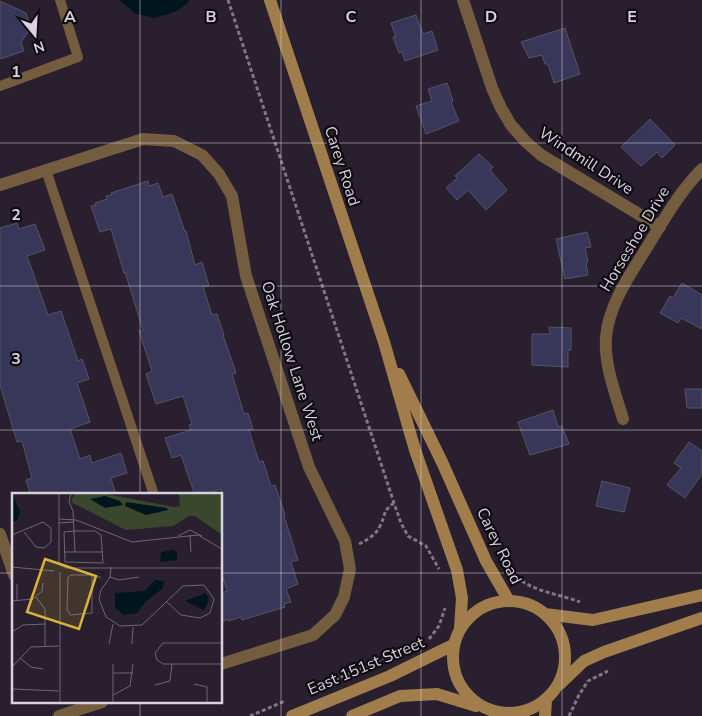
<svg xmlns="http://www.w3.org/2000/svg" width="702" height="716" font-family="'Nunito Sans',sans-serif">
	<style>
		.water { fill: #00151c }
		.building { fill: #383759; stroke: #545466 }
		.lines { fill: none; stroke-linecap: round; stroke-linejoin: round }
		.path { stroke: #7f7784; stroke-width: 3; stroke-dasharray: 4 2.5; stroke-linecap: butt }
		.lane { stroke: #735d3e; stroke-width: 10 }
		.street { stroke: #735d3e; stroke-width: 12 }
		.secondary { stroke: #a07d4b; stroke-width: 12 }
		.grid { fill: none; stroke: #d8d2dc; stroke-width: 1; stroke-opacity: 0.55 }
		.labels { text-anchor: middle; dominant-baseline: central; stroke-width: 4.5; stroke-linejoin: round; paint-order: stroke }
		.street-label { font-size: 16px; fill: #d8d2dc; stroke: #0f0b12 }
		.inset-road { fill: none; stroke: #6f6774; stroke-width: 1 }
		.view { fill: #d9b334; fill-opacity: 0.15; stroke: #d9b334; stroke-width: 2.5 }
		.inset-edge { fill: none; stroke: #d8d2dc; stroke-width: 2.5 }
		.grid-label { font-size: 16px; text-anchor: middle; font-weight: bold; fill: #d8d2dc; stroke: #0f0b12; stroke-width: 4.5; stroke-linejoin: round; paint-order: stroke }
	</style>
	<rect width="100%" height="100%" fill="#291f2e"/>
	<path class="water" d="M119 0H188L189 2 177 11 155 18 136 14Z"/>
	<path class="building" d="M0 1 26 13 31 28 21 42 24 51 0 59Z
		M416 15 423 34 432 31 438 50 405 61 402 52 399 53 393 37H396L391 23Z
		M565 28 580 74 554 83 548 64H545L542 55 529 58 521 42Z
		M447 83 453 101 451 102 459 121 426 134 416 106 432 101 428 89Z
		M650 119 675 145 662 158 657 152 641 166 621 147Z
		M479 154 493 167 490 170 507 190 486 210 468 190 457 200 446 188 457 178 455 176Z
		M148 181 149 186 158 183 163 197 172 194 185 232 186 231 195 265 202 262 209 286 203 287 212 315 217 314 224 335H223L236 373 232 374 244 414 248 413 253 429 249 430 259 462 263 461 271 486 275 485 285 515 284 516 298 560 291 562 298 584 286 589 291 602 284 604 285 607 242 620 241 617 229 621 228 619 221 622V593L227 591 221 571V489L205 495H195L181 455 172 458 165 438 191 430 189 425 192 424 183 396 156 404 146 374 152 371 139 331 143 330 125 272 124 273 111 229 100 232 91 206 96 205 95 203 107 199 106 196 112 195 111 193Z
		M17 223 19 229 35 224 45 250 27 256 48 315 61 311 78 361 82 359 89 379 77 383 90 422 70 429 80 459 90 455 92 463 121 453 127 473 111 478 116 495H31L26 480 32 478 22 441 17 442 0 385V228Z
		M587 232 591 247 585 248 588 262H586L588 275 565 279 556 239Z
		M682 283 702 295V329L681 318 678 323 660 313 670 296 673 298Z
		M549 327 571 328V350H568V367L532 365V334H550Z
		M685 389H702V408H687Z
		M553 410 558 427 562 426 569 444 530 455 518 422Z
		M689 442 702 451V474L685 498 667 485 681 468 674 463Z
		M602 481 630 488 624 512 596 506Z"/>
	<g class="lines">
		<path class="path" d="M228 0 394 503 401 523 408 536 426 546 439 569
			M496 537C500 546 504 560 510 569 524 591 557 593 580 602
			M359 544C367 540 376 535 380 526 386 515 382 511 394 503
			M429 639 439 626 445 608
			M311 690 405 650
			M250 716 285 701
			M569 716 579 695 588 681 608 671"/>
		<path class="lane" d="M0 86 78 57 60 0
			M46 170 154 495"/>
		<path class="street" d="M463 0 492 88 501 108 511 125 526 142 541 155 660 227
			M0 185 143 139 174 141 202 155 219 174 232 196 246 276 309 467 345 541 350 569 344 597 335 615 313 635 221 664
			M623 419C615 392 604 365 606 337 609 303 632 272 649 244 665 218 680 191 702 169
			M0 534 14 575
			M59 716 102 702"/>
		<path class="secondary" d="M270 0 384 342 415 450 457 570 462 598 460 628
			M399 374 442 462 486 561 509 601
			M453 657a56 56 0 1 1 112 0a56 56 0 1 1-112 0Z
			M545 614 593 620 702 595
			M560 684 584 661 604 652 702 618
			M292 716 390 676 453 645
			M352 716 400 696 437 694 476 706
			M545 716 546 700"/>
	</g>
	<path class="grid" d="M140 0V495M281 0V716M421 0V716M562 0V716M0 143H702M0 286H702M0 430H702M0 573H14M221 573H702M140 702V716"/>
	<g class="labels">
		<g class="street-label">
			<text transform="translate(586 161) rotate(33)">Windmill Drive</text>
			<text transform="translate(342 166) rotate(72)">Carey Road</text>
			<text transform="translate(635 239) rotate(-59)">Horseshoe Drive</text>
			<text transform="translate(292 361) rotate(72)">Oak Hollow Lane West</text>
			<text transform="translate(499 546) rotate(64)">Carey Road</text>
			<text transform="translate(366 666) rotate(-23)">East 151st Street</text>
		</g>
	</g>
	<g transform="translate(12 493)">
		<rect width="210" height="210" fill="#291f2e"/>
		<path d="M63 0H89L162 14 168 13 167 0H210V42L183 23H177L161 33 114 37 59 9Z" fill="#3b472c"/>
		<path d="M0 0 8 19 5 28H0ZM93 3 108 8 111 12 93 15 78 6ZM114 9 155 15 156 17 134 22 113 13ZM162 57 165 60V67L148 69 149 59ZM143 87 152 88 151 95 135 107 125 120 112 122 103 115V100L133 98ZM194 100 197 107 192 117 173 108Z" fill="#00151c"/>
		<path class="inset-road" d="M47 0V71M59 0 57 9 61 18 63 59M47 26 64 27 120 49 186 42 210 56M47 30 62 29M63 38H83L89 42 91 70 53 69 52 39ZM0 42 31 29 39 35V49L32 55 24 54 12 39M178 42 179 59M166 43 178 37 190 43M52 59H91M48 72 54 75H210M0 74 42 78M99 74 98 84 89 97 87 106 94 124 108 133 130 132 171 93 192 92 202 106M80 82V120L58 122 55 116 56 84 59 82H83L89 85M98 84 107 87 127 84M5 91V107M24 104 33 116V153M0 108 21 106 30 98 31 90M155 109 169 122 188 125 198 120 202 106M0 139 11 132 33 131M210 150H151L143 160 145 167 151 171H210M97 151 101 131M120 151 121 134M8 165 19 174 31 176M0 174 19 154 47 153M101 180H121M182 191 195 194V210M143 192 158 188 160 171M0 196 47 198M101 202 118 193 121 171M48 210V79M101 210V171"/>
		<path class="view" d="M33 66 84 83 67 136 15 119Z"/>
		<rect width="210" height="210" class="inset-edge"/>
	</g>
	<g class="grid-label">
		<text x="70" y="22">A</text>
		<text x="211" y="22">B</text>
		<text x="351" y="22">C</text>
		<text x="491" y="22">D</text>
		<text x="632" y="22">E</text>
		<text x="16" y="77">1</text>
		<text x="16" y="220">2</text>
		<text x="16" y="364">3</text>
	</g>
	<g transform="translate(35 35) rotate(162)" stroke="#0f0b12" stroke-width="4" paint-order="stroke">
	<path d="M0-4L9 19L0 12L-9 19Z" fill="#d8d2dc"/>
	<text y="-8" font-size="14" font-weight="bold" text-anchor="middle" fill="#d8d2dc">N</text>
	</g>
</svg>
